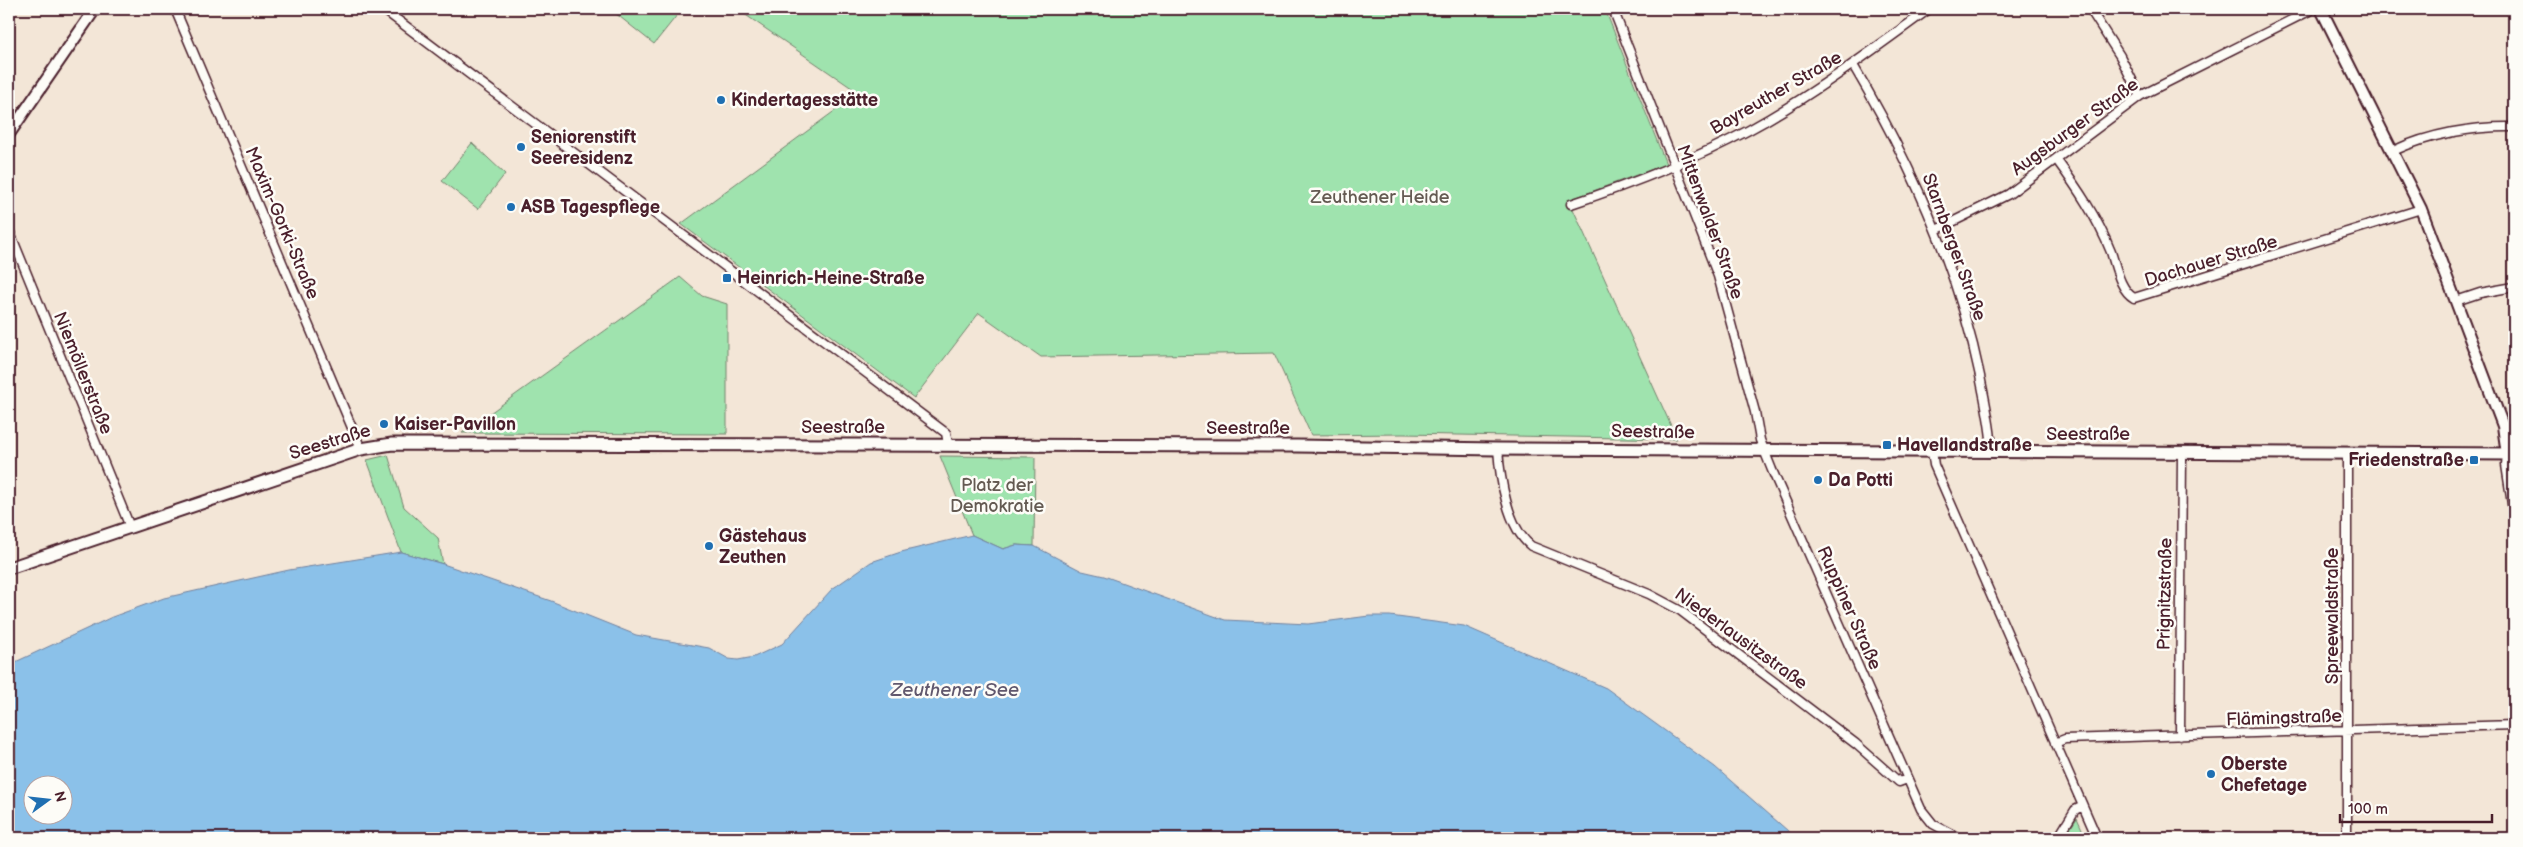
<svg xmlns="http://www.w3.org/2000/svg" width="2523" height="847" font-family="'Balsamiq Sans',sans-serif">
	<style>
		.green { fill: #9fe3ae; stroke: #74816c }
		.water { fill: #8bc1e9; stroke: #71809d; fill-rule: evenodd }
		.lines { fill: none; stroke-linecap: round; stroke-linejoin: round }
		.minor-casing { stroke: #4a1f2b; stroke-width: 11 }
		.tertiary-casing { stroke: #4a1f2b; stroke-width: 14 }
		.secondary-casing { stroke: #4a1f2b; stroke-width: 15 }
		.minor { stroke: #fdfcf7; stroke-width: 8 }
		.tertiary { stroke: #fdfcf7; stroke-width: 10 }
		.secondary { stroke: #fdfcf7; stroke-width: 11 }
		.poi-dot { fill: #1f6fb2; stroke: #fdfcf7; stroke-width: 2 }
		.labels { text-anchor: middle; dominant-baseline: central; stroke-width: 5; stroke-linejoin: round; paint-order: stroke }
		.street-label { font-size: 18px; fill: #4a1f2b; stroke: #fdfcf7 }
		.poi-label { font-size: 18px; font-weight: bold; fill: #4a1f2b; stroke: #fdfcf7; text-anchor: start }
		.park-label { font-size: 18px; fill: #645a52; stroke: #fdfcf7 }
		.water-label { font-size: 19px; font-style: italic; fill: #61586e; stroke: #fdfcf7 }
	</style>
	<rect width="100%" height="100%" fill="#f3e6d7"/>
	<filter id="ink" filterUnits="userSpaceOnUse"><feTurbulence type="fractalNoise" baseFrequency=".02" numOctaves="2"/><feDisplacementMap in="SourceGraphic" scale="10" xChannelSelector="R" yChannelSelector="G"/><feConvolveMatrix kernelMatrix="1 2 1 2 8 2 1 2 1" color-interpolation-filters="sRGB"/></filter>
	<g filter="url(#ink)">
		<path class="green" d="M610 9H682L654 44Z
			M737 9H1605L1666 164 1569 200 1677 439 1403 434 1311 435 1274 353 1041 357 979 313 914 398 681 224 859 93Z
			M472 143 505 174 478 209 442 181Z
			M680 277 702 296 727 304V434L462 433Z
			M388 455 404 507 438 538 443 564 401 552 367 460Z
			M940 456 1035 457 1034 546 1016 545 1003 549 972 535Z
			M2077 818 2086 838H2064Z"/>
		<path class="water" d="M972 535 1003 549 1016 545 1034 546 1082 571 1104 576 1225 620 1308 624 1369 616H1390L1464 626 1606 688 1715 767 1796 838H9V665L112 617 164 598 289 570 401 552 443 564 551 601 636 635 709 648 729 659 738 660 754 657 782 644 832 589 871 562 901 552ZM32 784H62V814H32Z"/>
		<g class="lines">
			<defs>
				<path id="minor" d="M175 9 361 449
					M383 9 946 433 948 444
					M1613 9 1718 276 1755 412 1760 440 1772 470 1921 809 1933 824 1959 838
					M2090 9 2120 56 2140 96
					M1853 65C1911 163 1957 265 1980 376 1985 401 1991 426 1992 451
					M2393 151C2429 134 2474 126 2514 127
					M2056 159C2078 189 2097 217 2111 252 2116 267 2120 290 2134 298L2421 209
					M1571 204C1632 184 1693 160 1749 130 1813 95 1871 51 1929 9
					M9 230 130 527
					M1936 230 2009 194 2140 96 2313 9
					M2456 301 2480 293 2514 287
					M1498 449C1500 478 1507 527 1531 546L1649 594 1681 611 1856 744 1899 782 1907 779
					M1932 451 1934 465 2097 838
					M2347 453V838
					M2507 454 2506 465 2514 517
					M2180 736 2182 452
					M2055 743 2065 739 2514 725
					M2058 838 2075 810 2083 806"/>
				<path id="tertiary" d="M2321 9 2421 209 2503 426 2507 454
					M9 134 95 9"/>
				<path id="secondary" d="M9 568 361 449 392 444 1297 446 1498 449 2514 454"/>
			</defs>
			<use href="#minor" class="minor-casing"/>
			<use href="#tertiary" class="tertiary-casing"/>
			<use href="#secondary" class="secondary-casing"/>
			<use href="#minor" class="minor"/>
			<use href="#tertiary" class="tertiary"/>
			<use href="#secondary" class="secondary"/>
		</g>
	</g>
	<g class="poi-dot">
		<circle cx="721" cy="100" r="5"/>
		<circle cx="521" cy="147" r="5"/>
		<circle cx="511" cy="207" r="5"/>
		<rect x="722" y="273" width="10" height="10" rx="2.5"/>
		<circle cx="384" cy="424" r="5"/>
		<rect x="1882" y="440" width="10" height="10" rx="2.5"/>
		<rect x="2469" y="455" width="10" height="10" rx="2.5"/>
		<circle cx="1818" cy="480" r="5"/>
		<circle cx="709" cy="546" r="5"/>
		<circle cx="2211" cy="774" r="5"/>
	</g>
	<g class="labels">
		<g class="street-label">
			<text transform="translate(1776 93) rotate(-30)">Bayreuther Straße</text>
			<text transform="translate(2075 127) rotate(-36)">Augsburger Straße</text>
			<text transform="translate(1710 222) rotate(70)">Mittenwalder Straße</text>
			<text transform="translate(282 223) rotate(67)">Maxim-Gorki-Straße</text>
			<text transform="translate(1954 247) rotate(70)">Starnberger Straße</text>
			<text transform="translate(2211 261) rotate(-17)">Dachauer Straße</text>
			<text transform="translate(83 373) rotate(68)">Niemöllerstraße</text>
			<text x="843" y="427">Seestraße</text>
			<text x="1248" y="428">Seestraße</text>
			<text transform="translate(1653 432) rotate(1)">Seestraße</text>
			<text x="2088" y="434">Seestraße</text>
			<text transform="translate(330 442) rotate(-17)">Seestraße</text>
			<text transform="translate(2165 594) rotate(-89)">Prignitzstraße</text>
			<text transform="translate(1849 608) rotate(66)">Ruppiner Straße</text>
			<text transform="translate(2332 616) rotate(-90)">Spreewaldstraße</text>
			<text transform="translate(1741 639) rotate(36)">Niederlausitzstraße</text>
			<text transform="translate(2284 718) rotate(-2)">Flämingstraße</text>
		</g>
		<g class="poi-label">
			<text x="731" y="100">Kindertagesstätte</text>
			<text x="531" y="137">Seniorenstift<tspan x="531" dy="21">Seeresidenz</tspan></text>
			<text x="521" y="207">ASB Tagespflege</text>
			<text x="737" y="278">Heinrich-Heine-Straße</text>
			<text x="394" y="424">Kaiser-Pavillon</text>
			<text x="1897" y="445">Havellandstraße</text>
			<text x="2464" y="460" text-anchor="end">Friedenstraße</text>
			<text x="1828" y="480">Da Potti</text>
			<text x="719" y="536">Gästehaus<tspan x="719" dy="21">Zeuthen</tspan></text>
			<text x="2221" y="764">Oberste<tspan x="2221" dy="21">Chefetage</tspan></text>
		</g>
		<g class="park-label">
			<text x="1380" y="197">Zeuthener Heide</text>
			<text x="997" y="485">Platz der<tspan x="997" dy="21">Demokratie</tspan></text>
		</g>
		<g class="water-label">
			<text x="955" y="690">Zeuthener See</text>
		</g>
	</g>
	<rect width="2523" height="847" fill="none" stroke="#fdfcf7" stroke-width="30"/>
	<rect x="15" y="15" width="2493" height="817" fill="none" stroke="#4a1f2b" stroke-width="2" filter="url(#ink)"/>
	<g transform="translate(48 800) rotate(75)"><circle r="24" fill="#fdfcf7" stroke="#b5a4a5"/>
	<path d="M0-4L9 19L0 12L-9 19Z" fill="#1f6fb2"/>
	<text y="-8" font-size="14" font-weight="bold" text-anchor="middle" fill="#4a1f2b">N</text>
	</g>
	<path d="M2340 814v8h152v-8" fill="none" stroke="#4a1f2b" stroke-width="2.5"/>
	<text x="2348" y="814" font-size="15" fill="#4a1f2b" stroke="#fdfcf7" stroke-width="4" paint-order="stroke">100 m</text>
</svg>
